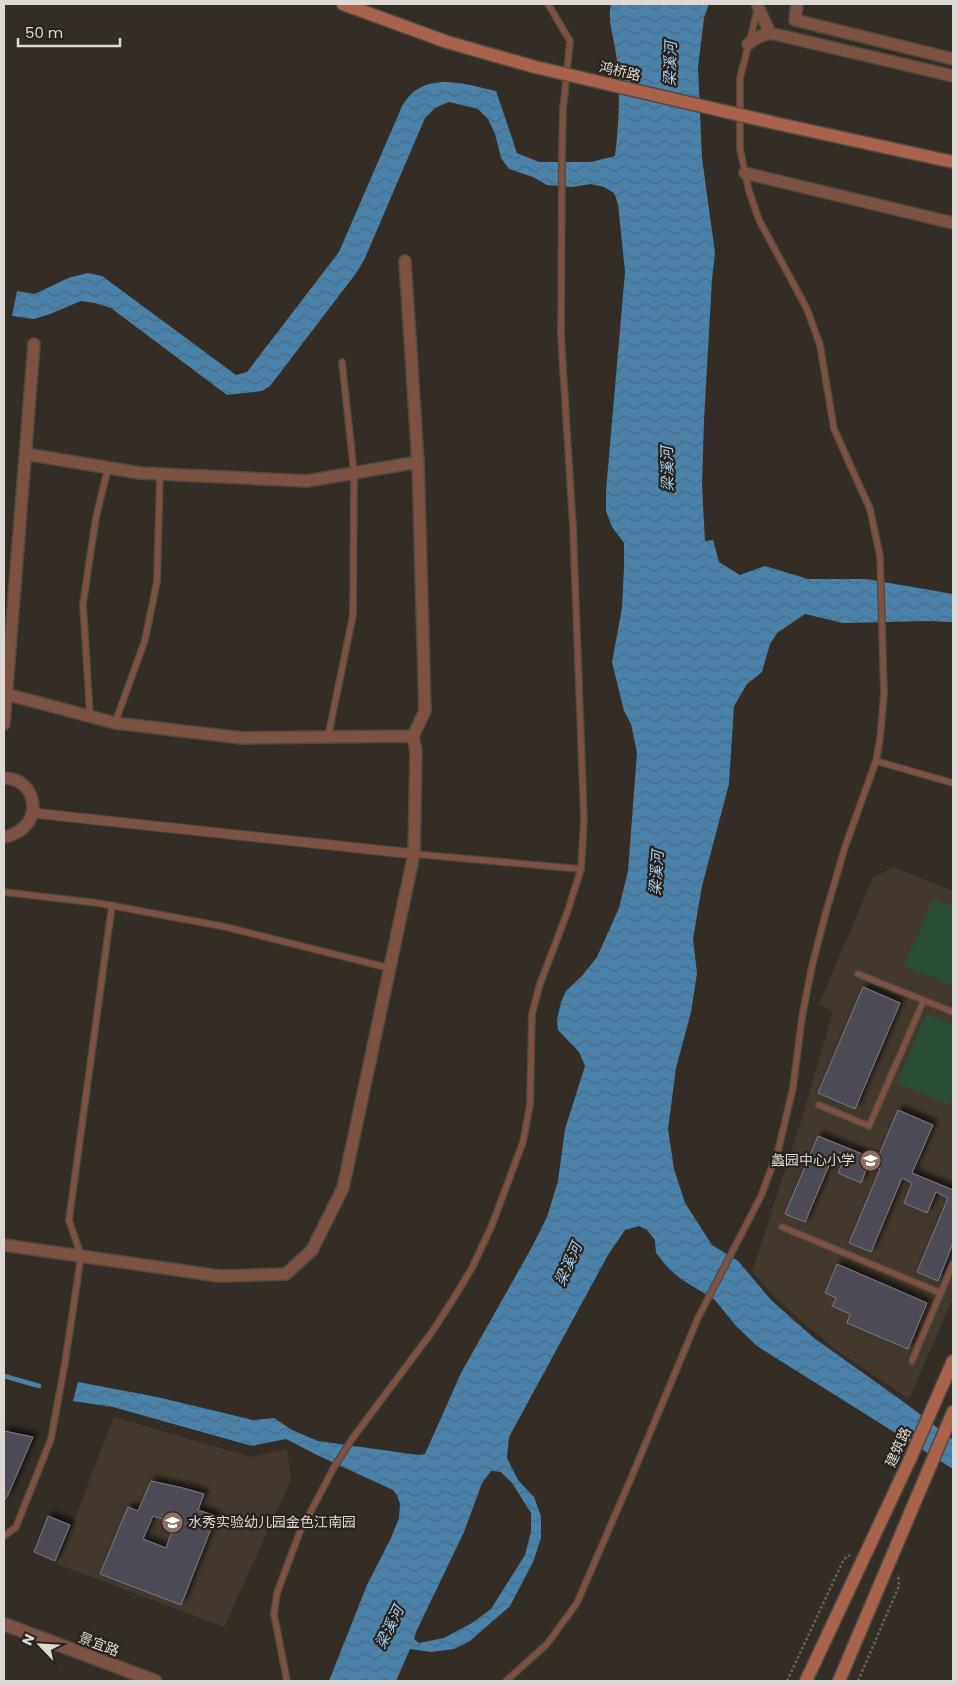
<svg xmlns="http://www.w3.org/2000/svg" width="957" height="1685" font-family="Poppins,'Noto Sans SC',sans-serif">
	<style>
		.built { fill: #43382d }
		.green { fill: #284c34 }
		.water { fill: url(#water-waves); fill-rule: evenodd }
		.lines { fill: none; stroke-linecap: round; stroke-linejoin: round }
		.stream { stroke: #4a82aa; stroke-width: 4.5 }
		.building { fill: #4e4c56; stroke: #7c7984; fill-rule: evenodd; filter: url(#shadow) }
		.service-casing { stroke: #4f4942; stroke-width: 8 }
		.pedestrian-casing { stroke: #4f4942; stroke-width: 11 }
		.minor-casing { stroke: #4f4942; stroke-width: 14 }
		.tertiary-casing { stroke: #4f4942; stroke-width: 15 }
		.secondary-casing { stroke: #4f4942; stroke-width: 15 }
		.path { stroke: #6a645e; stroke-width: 2.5; stroke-dasharray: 2.5 2.5; stroke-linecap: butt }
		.service { stroke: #7e5242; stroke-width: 5.5 }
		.pedestrian { stroke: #7e5242; stroke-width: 9 }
		.minor { stroke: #7e5242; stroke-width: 11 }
		.tertiary { stroke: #7e5242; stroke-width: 12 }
		.secondary { stroke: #aa634b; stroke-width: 12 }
		.secondary-bridge-casing { stroke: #4f4942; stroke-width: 15; stroke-linecap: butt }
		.secondary-bridge { stroke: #aa634b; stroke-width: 12 }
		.labels { text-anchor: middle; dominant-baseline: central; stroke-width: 4.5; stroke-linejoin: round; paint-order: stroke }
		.street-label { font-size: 14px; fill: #ded9d5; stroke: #2a231d }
		.poi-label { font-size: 14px; fill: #ded9d5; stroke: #2a231d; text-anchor: end }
		.water-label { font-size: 15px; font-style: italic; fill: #a3d1f5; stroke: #2a231d }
	</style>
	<defs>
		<pattern id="water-waves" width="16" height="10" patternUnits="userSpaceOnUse" patternTransform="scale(1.25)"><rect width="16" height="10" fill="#4a82aa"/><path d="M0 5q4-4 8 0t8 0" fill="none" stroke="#486b85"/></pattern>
		<filter id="shadow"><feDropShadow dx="4.5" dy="-4.5" stdDeviation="2.5" flood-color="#0009"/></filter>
	</defs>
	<rect width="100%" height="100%" fill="#342d26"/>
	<path class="built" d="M893 867 953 891V1298L909 1399 835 1349 781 1303 752 1272 803 1115 833 1011 819 1004 873 878Z
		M114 1417 251 1457 287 1449 291 1480 224 1627 57 1564Z"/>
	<path class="green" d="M933 899 953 907V986L904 966Z
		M926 1014 953 1025V1096L949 1105 897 1083Z"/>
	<path class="water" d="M611 4H709L704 18 698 67 702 158 715 253 712 279 704 420 702 486 705 541 713 540 719 562 740 575 765 566 808 579H866L953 594V622L926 621 843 623 805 614 777 633 770 644 762 672 747 684 734 706 729 784 702 886 693 939 697 973 691 1012 676 1068 668 1129 674 1169 685 1203 712 1245 738 1261 772 1301 814 1338 908 1405 953 1440V1469L757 1346 736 1326 715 1300 681 1279 669 1269 656 1253 655 1240 647 1230 639 1226 625 1230 608 1255 509 1437 507 1458 518 1480 534 1497 541 1516V1538L533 1562 510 1606 470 1641 454 1649 431 1652 410 1649 396 1681H329L367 1585 391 1538 399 1518 400 1504 397 1495 393 1490 317 1455 286 1439 252 1446 113 1407 73 1401 78 1382 157 1397 253 1420 274 1418 292 1430 318 1441 418 1455 425 1454 461 1373 533 1245 547 1217 558 1181 565 1129 585 1066 579 1052 558 1030 557 1020 561 1002 566 991 582 976 597 957 619 908 628 871 637 753 631 724 624 711 612 662 622 608 624 568V543L612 527 606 511V491L625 272 618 204 614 193 604 187 591 184 572 187 547 185 533 177 509 169 501 158 495 134 488 119 478 109 449 102 435 108 425 118 365 258 357 272 270 386 262 391 227 395 111 308 95 303 81 301 50 314 34 319 12 316 17 291 35 294 68 278 88 273 102 276 236 375 247 372 339 252 403 104C407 99 411 93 416 90 441 74 471 86 496 91L517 153 539 162H591L615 156C619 122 621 87 616 54 614 37 607 21 611 4ZM491 1471 501 1472 512 1483 531 1513V1532L525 1555 491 1609 472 1623 444 1638 419 1643 414 1639 416 1632 464 1532 482 1483Z"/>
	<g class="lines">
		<path class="stream" d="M4 1376 39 1386"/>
	</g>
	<path class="building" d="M863 987 900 1003 855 1109 818 1093Z
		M898 1110 933 1125 912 1173 953 1190V1243L938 1281 917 1272 948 1198 936 1192 927 1213 904 1203 912 1183 902 1178 871 1252 849 1243 880 1169 868 1165 861 1183 838 1173 846 1155 835 1151 805 1222 785 1214 818 1136 877 1160Z
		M837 1264 927 1303 908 1349 847 1323 850 1314 832 1306 836 1298 825 1293Z
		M4 1431 33 1437 8 1495 4 1501Z
		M151 1481 183 1488 204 1494 198 1510 216 1516 181 1605 100 1574 128 1507 138 1511ZM153 1516 175 1523 166 1548 143 1539Z
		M48 1516 70 1525 55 1561 34 1552Z"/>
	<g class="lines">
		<defs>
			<path id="service" d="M90 716 83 604 96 517 108 468
				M115 723 145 640 157 581 160 474
				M328 737 353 615 354 473 342 362
				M876 761 953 783
				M414 854 581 869
				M4 892 98 903 226 927 389 968
				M858 974 953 1012
				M819 1105 869 1126 924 1000
				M782 1227 941 1293
				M912 1361 953 1264
				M4 1536 16 1527 51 1439 65 1363 81 1256 69 1220 112 905
				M287 1681 274 1614 277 1593 299 1534 333 1469 352 1439 432 1332 452 1301 472 1268 492 1225 523 1142 530 1105 532 1014 540 984 567 913 581 869 584 819 573 527 561 336 562 155 563 110 570 41 548 4
				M506 1681 547 1644 577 1603 632 1476 698 1318 761 1196 778 1151 793 1088 802 1017 812 966 826 912 845 847 876 761 880 739 884 694 880 556 870 509 834 429 820 345 807 309 759 220 749 191 740 149V78L758 8"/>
			<path id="pedestrian" d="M33 813 414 854"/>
			<path id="minor" d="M797 4 795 20 953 59
				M758 7 770 33 953 76
				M748 44 758 37 770 33
				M745 173 953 223
				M26 454 140 473 307 481 418 462
				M6 694 115 723 242 738 413 736 425 711 418 462 405 261
				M4 724 34 344
				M4 778C39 778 46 829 4 837
				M4 1245 219 1276 286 1274 312 1250 343 1188 414 854 416 752 413 736"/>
			<path id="tertiary" d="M4 1624 155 1681"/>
			<path id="secondary" d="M343 4 447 42 535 67
				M779 124 953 162
				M806 1681 911 1457 953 1361
				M839 1681 953 1412"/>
		</defs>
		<use href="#service" class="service-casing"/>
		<use href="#pedestrian" class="pedestrian-casing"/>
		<use href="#minor" class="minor-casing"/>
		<use href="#tertiary" class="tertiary-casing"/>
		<use href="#secondary" class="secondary-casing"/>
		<path class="path" d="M787 1681 844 1559 850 1555
			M858 1681 899 1586 898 1574"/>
		<use href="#service" class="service"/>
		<use href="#pedestrian" class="pedestrian"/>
		<use href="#minor" class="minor"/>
		<use href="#tertiary" class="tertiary"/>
		<use href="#secondary" class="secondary"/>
		<defs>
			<path id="secondary-bridge" d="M535 67 779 124"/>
		</defs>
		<use href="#secondary-bridge" class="secondary-bridge-casing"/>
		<use href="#secondary-bridge" class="secondary-bridge"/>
	</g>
	<defs>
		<symbol id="school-disc" viewBox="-11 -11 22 22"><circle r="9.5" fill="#8d6e63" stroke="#2a231d"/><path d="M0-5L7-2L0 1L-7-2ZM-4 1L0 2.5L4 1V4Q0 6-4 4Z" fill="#fff"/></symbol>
	</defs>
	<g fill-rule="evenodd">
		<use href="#school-disc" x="858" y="1148" width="25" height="25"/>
		<use href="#school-disc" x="160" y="1510" width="25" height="25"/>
	</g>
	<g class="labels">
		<g class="street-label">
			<text transform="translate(620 71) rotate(13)">鸿桥路</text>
			<text transform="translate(898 1447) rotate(-66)">建筑路</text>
			<text transform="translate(99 1644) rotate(21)">景宜路</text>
		</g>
		<g class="poi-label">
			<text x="855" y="1160">蠡园中心小学</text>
			<text x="188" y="1522" text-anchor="start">水秀实验幼儿园金色江南园</text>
		</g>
		<g class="water-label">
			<text transform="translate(670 64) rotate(-89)">梁溪河</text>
			<text transform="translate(667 469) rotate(-91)">梁溪河</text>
			<text transform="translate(656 873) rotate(-86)">梁溪河</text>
			<text transform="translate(568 1264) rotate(-66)">梁溪河</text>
			<text transform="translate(389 1627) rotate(-64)">梁溪河</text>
		</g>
	</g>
	<rect width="957" height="1685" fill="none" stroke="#ded9d5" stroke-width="10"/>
	<g transform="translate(40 1645) rotate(295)" stroke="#2a231d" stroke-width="4" paint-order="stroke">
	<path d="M0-4L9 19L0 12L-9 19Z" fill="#ded9d5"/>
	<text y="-8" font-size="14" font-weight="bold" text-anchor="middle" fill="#ded9d5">N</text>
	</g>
	<path d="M18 38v8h102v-8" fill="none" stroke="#ded9d5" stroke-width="2.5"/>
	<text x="25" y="38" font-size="15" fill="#ded9d5" stroke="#2a231d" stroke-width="4" paint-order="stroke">50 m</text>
</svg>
